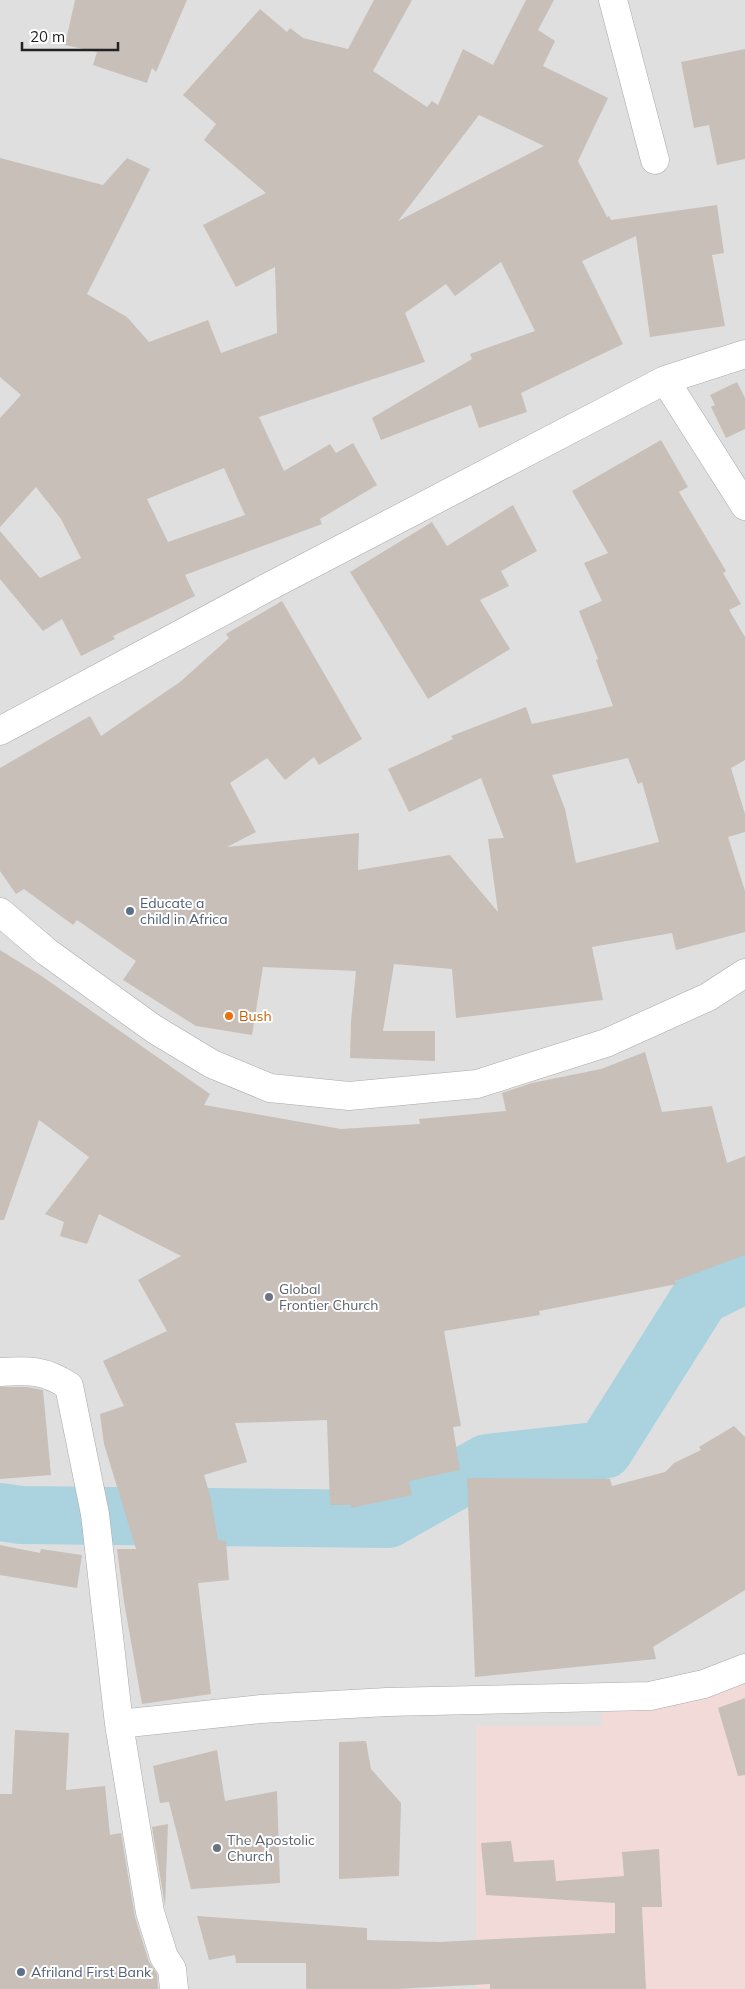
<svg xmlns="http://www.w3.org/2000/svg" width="745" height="1989" font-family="Mulish,sans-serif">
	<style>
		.residential { fill: #e0dfdf }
		.commercial { fill: #f2dad9 }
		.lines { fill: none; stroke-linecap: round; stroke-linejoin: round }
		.river { stroke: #aad3df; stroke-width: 58 }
		.building { fill: #c7bfb8; fill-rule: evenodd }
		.minor-casing { stroke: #a9a9a9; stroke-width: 29 }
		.minor { stroke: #fff; stroke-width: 28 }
		.service-dot { fill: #5c6f8a; stroke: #fff; stroke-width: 2 }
		.food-dot { fill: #e8710a; stroke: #fff; stroke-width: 2 }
		.worship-dot { fill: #6b7280; stroke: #fff; stroke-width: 2 }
		.labels { text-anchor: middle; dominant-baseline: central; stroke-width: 4; stroke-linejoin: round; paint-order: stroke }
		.service-label { font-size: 14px; fill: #4e5e75; stroke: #fff; text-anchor: start }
		.food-label { font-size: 14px; fill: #c56008; stroke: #fff; text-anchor: start }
		.worship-label { font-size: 14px; fill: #5b616d; stroke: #fff; text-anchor: start }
	</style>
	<rect width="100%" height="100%" fill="#f2efe9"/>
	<path class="residential" d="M0 0H745V1989H0Z"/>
	<path class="commercial" d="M602 1684H745V1989H476V1726H602Z"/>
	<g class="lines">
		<path class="river" d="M0 1512 21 1515 388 1519 487 1463 604 1450 701 1296 745 1274"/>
	</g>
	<path class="building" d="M75 0H187L156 72 152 68 147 83 93 65 97 52 65 45Z
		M374 0H412L373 71 427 107 432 101 438 105 463 49 493 65 526 0H554L538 30 555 41 543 66 608 98 578 161 607 217 609 216 611 220 717 205 724 253 712 255 725 326 650 337 636 236 582 261 623 344 521 393 527 412 479 428 471 405 381 440 372 418 472 359 470 354 535 331 501 262 455 296 446 284 405 313 425 362 259 417 284 471 330 444 336 453 353 443 377 485 320 519 322 524 185 575 195 596 113 636 115 639 81 656 62 619 43 631 0 579V531L40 578 81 558 61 519 36 487 0 527V418L21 395 0 377V158L103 185 127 158 150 169 87 294 127 317 149 342 208 320 221 353 277 333 275 267 236 287 203 225 266 193 204 140 216 124 183 95 260 9 287 32 290 28 303 38 348 49ZM479 115 544 146 398 221ZM224 468 245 515 168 542 147 499Z
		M745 49V159L717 165 709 125 694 128 681 62Z
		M737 382 745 398V429L726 438 711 407 715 405 710 395Z
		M661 440 688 487 679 492 726 571 723 573 741 604 729 610 745 637V760L731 768 745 814V832L728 837 745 891V932L676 950 672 933 592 947 603 1000 456 1018 452 969 394 964 383 1031H435V1061L350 1058 351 1021 356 971 263 967 252 1035 196 1026 123 980 136 961 77 920 73 925 24 889 16 894 0 871V768L90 716 101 736 180 682 229 638 226 634 282 601 362 739 319 765 314 757 285 780 267 758 230 783 256 832 227 847 359 833 358 870 450 855 498 912 488 839 504 838 481 778 409 812 388 769 453 739 451 736 526 707 532 724 613 706 596 660 598 659 579 611 602 601 584 563 608 553 572 491ZM628 758 638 784 642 782 659 842 576 863 565 809 552 775Z
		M513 505 537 551 501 571 509 586 480 600 510 649 428 699 350 572 432 522 447 546Z
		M0 950 40 975 210 1094 204 1105 341 1129 420 1124 419 1119 506 1111 502 1093 532 1083 601 1069 645 1052 662 1112 712 1106 727 1163 745 1156V1255L675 1281 677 1284 539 1311 540 1315 444 1331 461 1426 453 1427 460 1470 409 1481 412 1495 351 1508V1505H330L327 1420 235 1423 247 1462 204 1475 210 1495 218 1540 226 1541 229 1580 198 1583 211 1694 142 1704 124 1602 117 1549H136L104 1444 100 1414 124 1406 103 1361 167 1331 138 1280 181 1256 99 1214 87 1244 60 1236 64 1222 45 1214 89 1157 39 1120 4 1220H0Z
		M0 1387H27L43 1390 51 1475 0 1479Z
		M734 1426 745 1437V1590L653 1647 656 1659 475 1677 467 1478 610 1479 612 1486 665 1472 674 1463 701 1450 699 1447Z
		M0 1545 40 1553 41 1549 82 1555 77 1588 0 1575Z
		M745 1698V1775L738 1776 718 1708Z
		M15 1730 69 1733 66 1790 105 1786 110 1835 121 1833 135 1917 149 1962 157 1974 158 1989H0V1794H12Z
		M366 1741 371 1769 401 1803 399 1876 339 1879V1742Z
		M217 1750 225 1801 277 1791 280 1883 191 1889 169 1802 160 1803 153 1766Z
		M168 1824 165 1906 152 1827Z
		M511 1841 514 1862 554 1860 556 1881 624 1876 622 1852 659 1849 662 1907H642L646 1989H490V1984L396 1989H306V1963H236L235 1955 209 1960 197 1916 367 1928V1940L439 1942 615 1933V1903L486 1895 481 1843Z"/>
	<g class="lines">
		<defs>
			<path id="minor" d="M613 0 655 160
				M665 380 745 506
				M0 731 270 586 665 380 745 354
				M0 912 47 952 154 1029 212 1064 270 1088 349 1096 477 1084 606 1043 708 997 745 973
				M0 1372C29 1370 45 1370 69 1386L95 1514 119 1724 150 1912 164 1957 172 1969 174 1989
				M119 1724 261 1709 387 1702 650 1696 704 1684 745 1668"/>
		</defs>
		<use href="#minor" class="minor-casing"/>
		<use href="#minor" class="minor"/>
	</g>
	<g class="service-dot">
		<circle cx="130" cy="911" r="5"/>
		<circle cx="21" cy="1972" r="5"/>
	</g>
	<circle class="food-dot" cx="229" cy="1016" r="5"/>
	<g class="worship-dot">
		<circle cx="269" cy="1297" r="5"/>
		<circle cx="217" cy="1848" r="5"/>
	</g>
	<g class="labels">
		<g class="service-label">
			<text x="140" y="903">Educate a<tspan x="140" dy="16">child in Africa</tspan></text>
			<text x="31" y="1972">Afriland First Bank</text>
		</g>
		<g class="food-label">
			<text x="239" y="1016">Bush</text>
		</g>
		<g class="worship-label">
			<text x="279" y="1289">Global<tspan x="279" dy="16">Frontier Church</tspan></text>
			<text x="227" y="1840">The Apostolic<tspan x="227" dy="16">Church</tspan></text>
		</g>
	</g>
	<path d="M22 42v8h96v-8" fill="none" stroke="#222222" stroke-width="2.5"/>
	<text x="30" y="42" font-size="15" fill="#222222" stroke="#ffffff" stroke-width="4" paint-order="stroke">20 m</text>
</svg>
